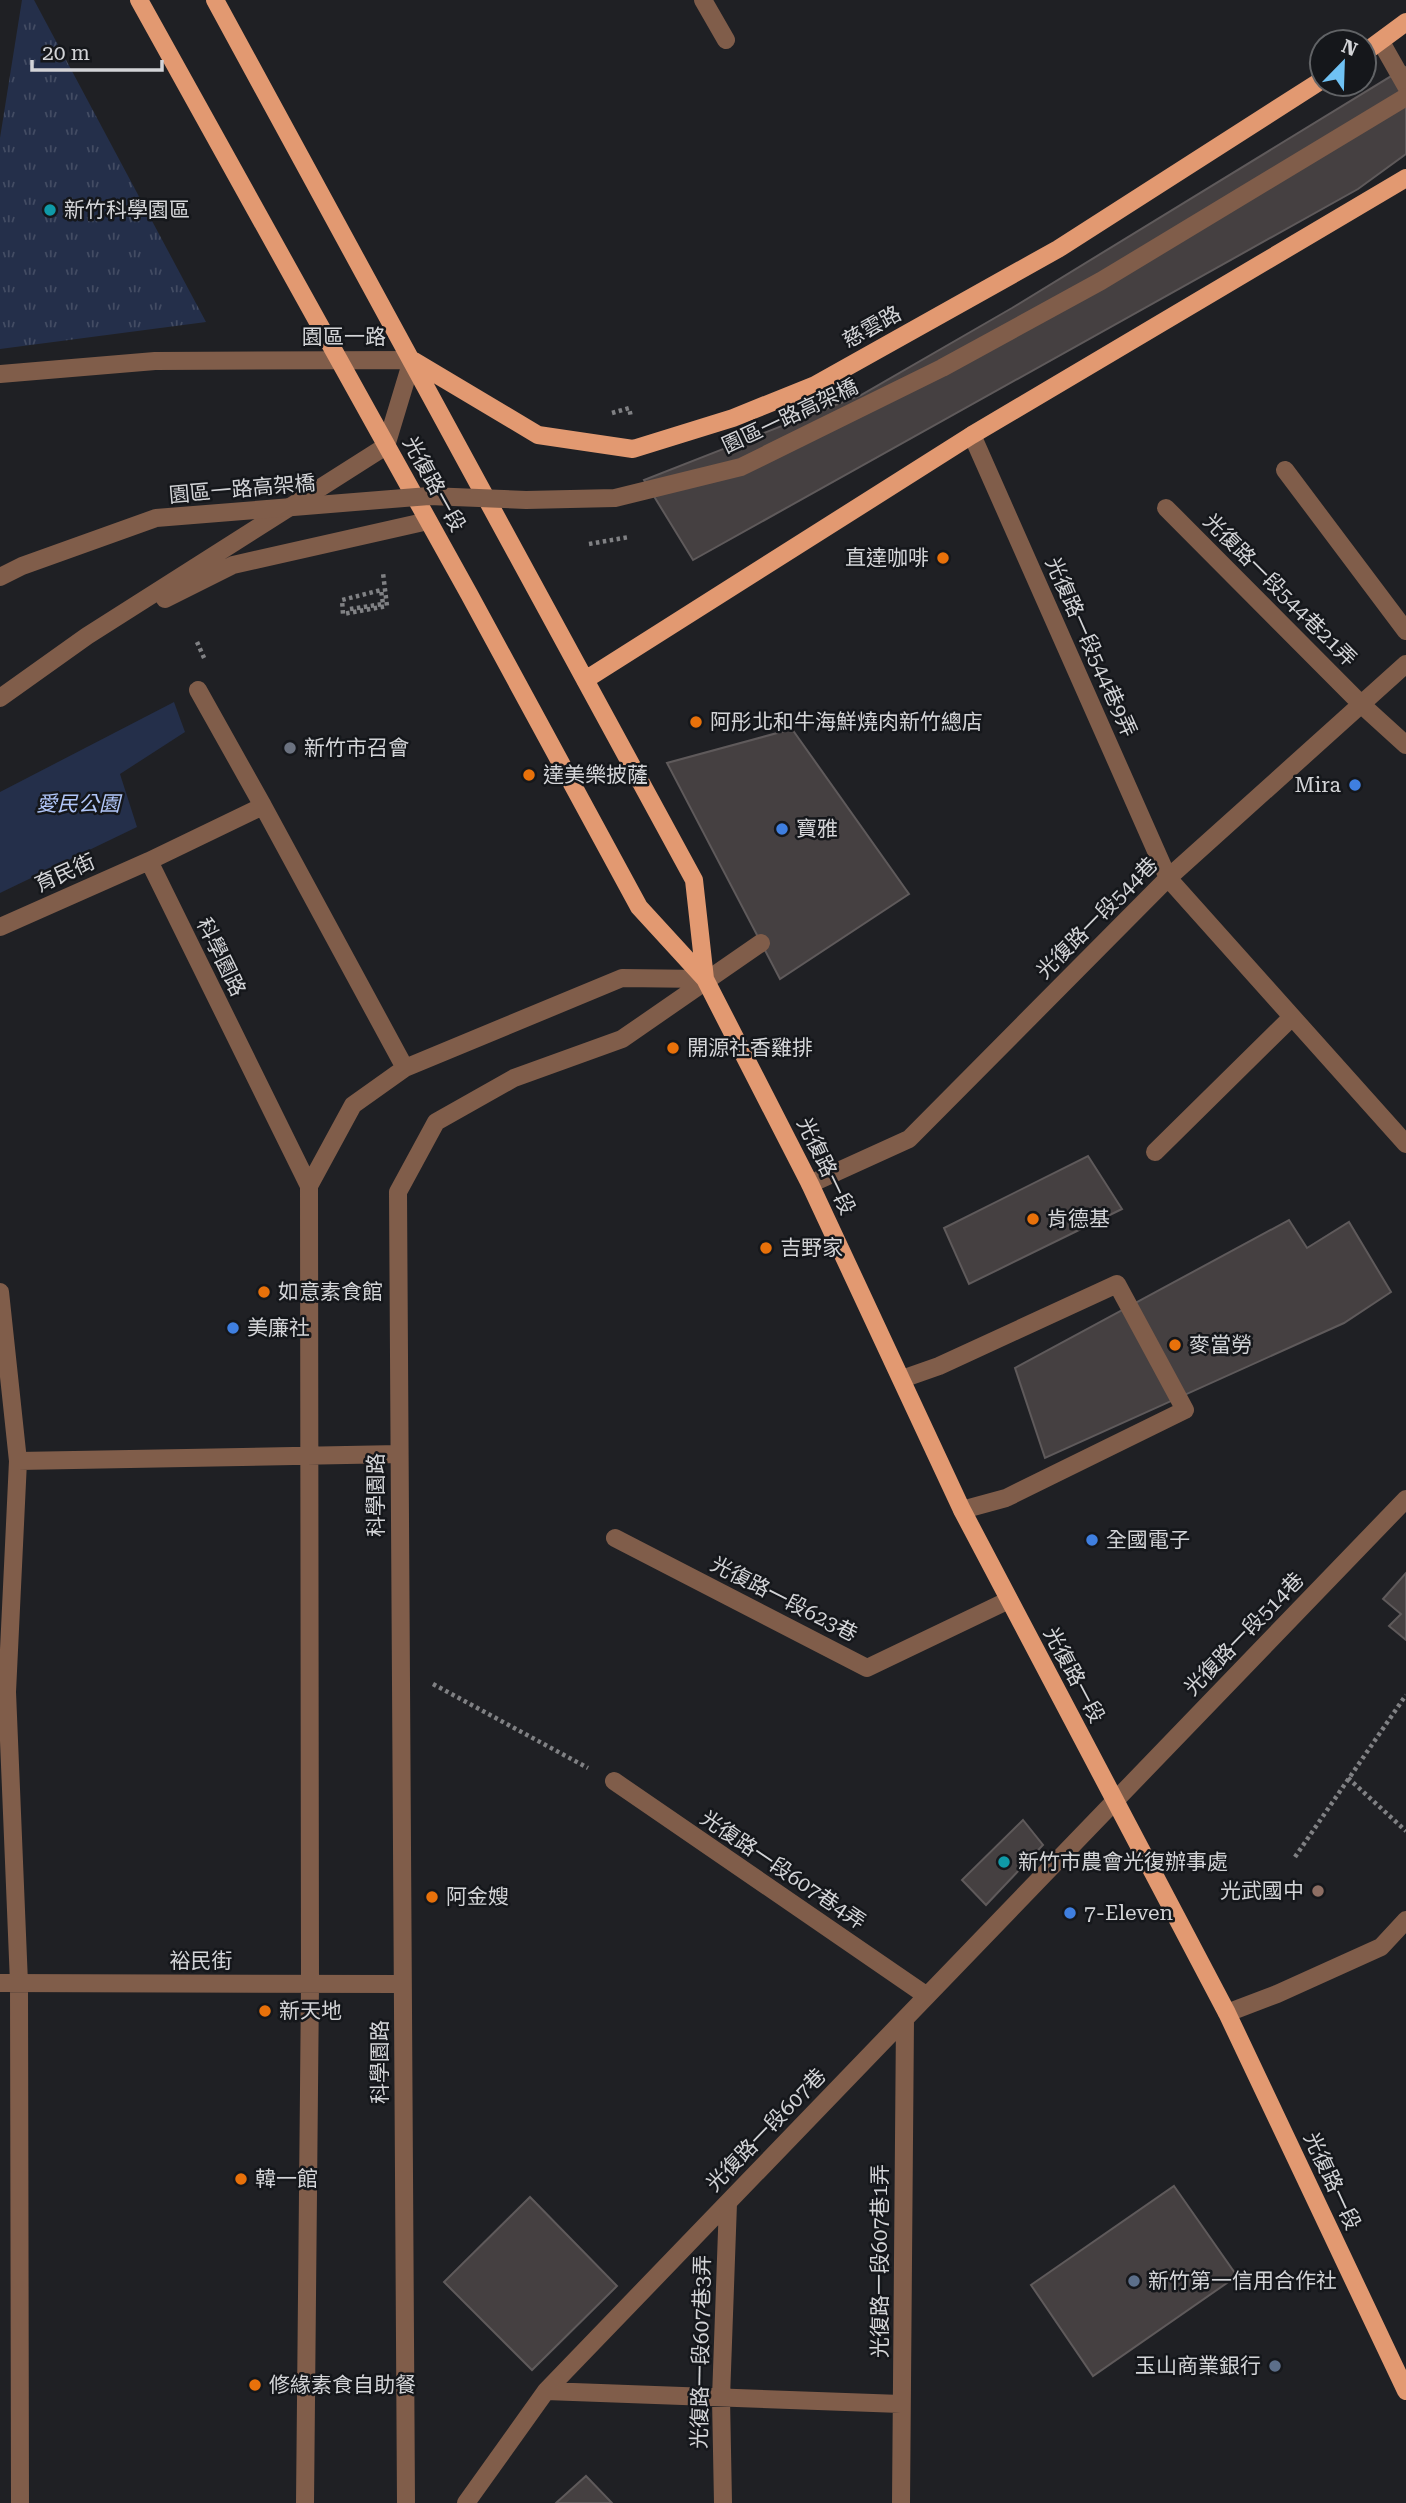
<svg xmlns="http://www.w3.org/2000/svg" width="1406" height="2503" font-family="'Roboto Serif','Noto Sans TC',serif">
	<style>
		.grass { fill: url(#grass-tufts) }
		.park { fill: #242f4a }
		.building { fill: #454041; stroke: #5f5a5b; stroke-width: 2 }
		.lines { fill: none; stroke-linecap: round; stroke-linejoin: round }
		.path { stroke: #808184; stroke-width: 4.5; stroke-dasharray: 3.5 3.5; stroke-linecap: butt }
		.minor { stroke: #805d4a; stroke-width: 18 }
		.major { stroke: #e29971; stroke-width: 18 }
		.minor-bridge { stroke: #805d4a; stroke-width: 18 }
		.culture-dot { fill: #0f9aa8; stroke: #15171b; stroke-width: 2.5 }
		.food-dot { fill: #e8710a; stroke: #15171b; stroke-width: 2.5 }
		.worship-dot { fill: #6b7280; stroke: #15171b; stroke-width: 2.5 }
		.shop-dot { fill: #3f7fe0; stroke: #15171b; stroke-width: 2.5 }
		.education-dot { fill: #8d6e63; stroke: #15171b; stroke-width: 2.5 }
		.service-dot { fill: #5c6f8a; stroke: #15171b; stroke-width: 2.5 }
		.labels { text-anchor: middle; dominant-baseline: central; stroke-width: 5; stroke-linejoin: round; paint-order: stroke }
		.poi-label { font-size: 21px; fill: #d3d4d7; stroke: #15171b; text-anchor: start }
		.street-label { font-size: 21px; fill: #d3d4d7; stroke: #15171b }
		.park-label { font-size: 21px; font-style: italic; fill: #b1c6f8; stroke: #15171b }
	</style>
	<defs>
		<pattern id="grass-tufts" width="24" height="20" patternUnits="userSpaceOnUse" patternTransform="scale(1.75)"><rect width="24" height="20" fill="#242f4a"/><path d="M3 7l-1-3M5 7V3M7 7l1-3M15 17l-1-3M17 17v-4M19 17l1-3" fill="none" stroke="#434c63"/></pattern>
	</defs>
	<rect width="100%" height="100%" fill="#1f2024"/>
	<path class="grass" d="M22 0H34L206 322 0 349V138Z"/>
	<path class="park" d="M174 702 185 732 120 774 137 827 0 893V792Z"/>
	<path class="building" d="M1406 67V154L1358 189 693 560 644 480 861 395 1012 308Z
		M792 729 909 894 780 979 667 763Z
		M1088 1156 1122 1209 969 1284 944 1228Z
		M1289 1220 1307 1248 1349 1222 1391 1292 1344 1323 1045 1458 1015 1368Z
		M1406 1573V1640L1389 1626 1401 1614 1383 1599Z
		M1023 1820 1043 1845 986 1905 962 1880Z
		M1174 2186 1237 2276 1093 2376 1031 2285Z
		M530 2197 617 2286 532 2370 444 2282Z
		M586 2476 612 2503H556Z"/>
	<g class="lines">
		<path class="path" d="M612 413 629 408 631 417
			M589 544 629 537
			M350 609 383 604 381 590 342 600 343 614 387 606 383 573
			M197 642 205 660
			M433 1684 588 1768
			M1348 1778 1406 1831
			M1295 1857 1406 1695"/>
		<path class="minor" d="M703 0 726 40
			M1381 42 1406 86
			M0 374 155 361 412 360 386 446 87 636 0 698
			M972 435 1168 878 1406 1144
			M1285 470 1406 631
			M1166 508 1362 705 1406 745
			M165 599 233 565 428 521
			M198 690 263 806
			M0 927 149 861
			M1155 1152 1292 1017
			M810 1184 909 1139 1168 878 1406 664
			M309 1186 149 861 263 806 405 1068
			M0 1292 18 1461 7 1692 19 1983 20 2503
			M902 1379 939 1366 1117 1284 1185 1410 1006 1498 962 1510
			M18 1461 399 1454
			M615 1538 867 1668 1009 1600
			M614 1781 927 1996
			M0 1983 402 1984
			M1227 2013 1277 1994 1381 1947 1406 1920
			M546 2391 901 2404
			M305 2503 310 1985 309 1186 353 1105 405 1068 622 978 705 979
			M406 2503 398 1192 436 1122 514 1078 622 1039 761 943
			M466 2503 546 2391 1406 1499
			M723 2503 721 2398 728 2203
			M901 2503 905 2019"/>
		<path class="major" d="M139 0 469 594 639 907 705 979 810 1184 962 1510 1227 2013 1406 2391
			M215 0 694 880 705 979
			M1364 53 1406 22
			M414 361 538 435 633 449 733 418 815 385 1058 249 1322 80
			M585 680 972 435 1406 178"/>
		<path class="minor-bridge" d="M0 577 22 566 156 518 429 496 526 500 615 498 741 467 942 368 1101 281 1406 97"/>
	</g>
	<g class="culture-dot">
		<circle cx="50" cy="210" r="7"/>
		<circle cx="1004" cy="1862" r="7"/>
	</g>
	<g class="food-dot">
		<circle cx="943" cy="558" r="7"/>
		<circle cx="696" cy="722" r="7"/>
		<circle cx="529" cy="775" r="7"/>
		<circle cx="673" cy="1048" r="7"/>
		<circle cx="1033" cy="1219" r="7"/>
		<circle cx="766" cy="1248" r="7"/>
		<circle cx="264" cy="1292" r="7"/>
		<circle cx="1175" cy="1345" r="7"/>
		<circle cx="432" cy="1897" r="7"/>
		<circle cx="265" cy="2011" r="7"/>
		<circle cx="241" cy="2179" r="7"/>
		<circle cx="255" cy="2385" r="7"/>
	</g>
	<circle class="worship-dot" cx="290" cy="748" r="7"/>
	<g class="shop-dot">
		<circle cx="1355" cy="785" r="7"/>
		<circle cx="782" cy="829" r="7"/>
		<circle cx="233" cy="1328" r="7"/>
		<circle cx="1092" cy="1540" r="7"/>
		<circle cx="1070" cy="1913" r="7"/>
	</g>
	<circle class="education-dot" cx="1318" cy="1891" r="7"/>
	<g class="service-dot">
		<circle cx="1134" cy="2281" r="7"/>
		<circle cx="1275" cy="2366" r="7"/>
	</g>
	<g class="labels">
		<g class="poi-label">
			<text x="64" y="210">新竹科學園區</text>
			<text x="929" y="558" text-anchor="end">直達咖啡</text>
			<text x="710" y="722">阿彤北和牛海鮮燒肉新竹總店</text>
			<text x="304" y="748">新竹市召會</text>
			<text x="543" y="775">達美樂披薩</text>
			<text x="1341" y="785" text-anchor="end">Mira</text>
			<text x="796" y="829">寶雅</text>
			<text x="687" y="1048">開源社香雞排</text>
			<text x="1047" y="1219">肯德基</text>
			<text x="780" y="1248">吉野家</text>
			<text x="278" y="1292">如意素食館</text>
			<text x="247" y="1328">美廉社</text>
			<text x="1189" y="1345">麥當勞</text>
			<text x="1106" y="1540">全國電子</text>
			<text x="1018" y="1862">新竹市農會光復辦事處</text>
			<text x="1304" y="1891" text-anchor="end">光武國中</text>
			<text x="446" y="1897">阿金嫂</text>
			<text x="1084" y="1913">7-Eleven</text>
			<text x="279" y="2011">新天地</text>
			<text x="255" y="2179">韓一館</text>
			<text x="1148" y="2281">新竹第一信用合作社</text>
			<text x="1261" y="2366" text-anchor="end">玉山商業銀行</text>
			<text x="269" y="2385">修緣素食自助餐</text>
		</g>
		<g class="street-label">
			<text transform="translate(872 327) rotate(-29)">慈雲路</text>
			<text x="344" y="337">園區一路</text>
			<text transform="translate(790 416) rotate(-25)">園區一路高架橋</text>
			<text transform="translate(434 484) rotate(61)">光復路一段</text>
			<text transform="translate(242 489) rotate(-5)">園區一路高架橋</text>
			<text transform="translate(1280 590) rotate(45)">光復路一段544巷21弄</text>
			<text transform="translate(1091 647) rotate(66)">光復路一段544巷9弄</text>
			<text transform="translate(65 873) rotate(-24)">育民街</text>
			<text transform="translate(1097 918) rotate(-45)">光復路一段544巷</text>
			<text transform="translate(221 957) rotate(64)">科學園路</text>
			<text transform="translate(826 1166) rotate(64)">光復路一段</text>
			<text transform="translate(376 1495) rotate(-90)">科學園路</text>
			<text transform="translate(784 1599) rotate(27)">光復路一段623巷</text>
			<text transform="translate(1244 1634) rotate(-46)">光復路一段514巷</text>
			<text transform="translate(1074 1675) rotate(62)">光復路一段</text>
			<text transform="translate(783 1870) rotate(34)">光復路一段607巷4弄</text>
			<text x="201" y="1961">裕民街</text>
			<text transform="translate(380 2062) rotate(-90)">科學園路</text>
			<text transform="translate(766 2130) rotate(-46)">光復路一段607巷</text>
			<text transform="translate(1332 2181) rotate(65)">光復路一段</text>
			<text transform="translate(880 2261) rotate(-90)">光復路一段607巷1弄</text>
			<text transform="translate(701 2352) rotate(-89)">光復路一段607巷3弄</text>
		</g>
		<g class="park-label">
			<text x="78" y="804">愛民公園</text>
		</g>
	</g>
	<g transform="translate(1343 63) rotate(23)"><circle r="33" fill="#15171b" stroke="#616366" stroke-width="2"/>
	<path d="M0-5L12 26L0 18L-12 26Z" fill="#6fc2f4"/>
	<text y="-10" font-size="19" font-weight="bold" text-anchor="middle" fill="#d3d4d7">N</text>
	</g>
	<path d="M32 60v10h130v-10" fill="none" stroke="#d3d4d7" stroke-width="3.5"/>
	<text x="42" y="60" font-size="21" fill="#d3d4d7" stroke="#15171b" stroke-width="5" paint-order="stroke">20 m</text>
</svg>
